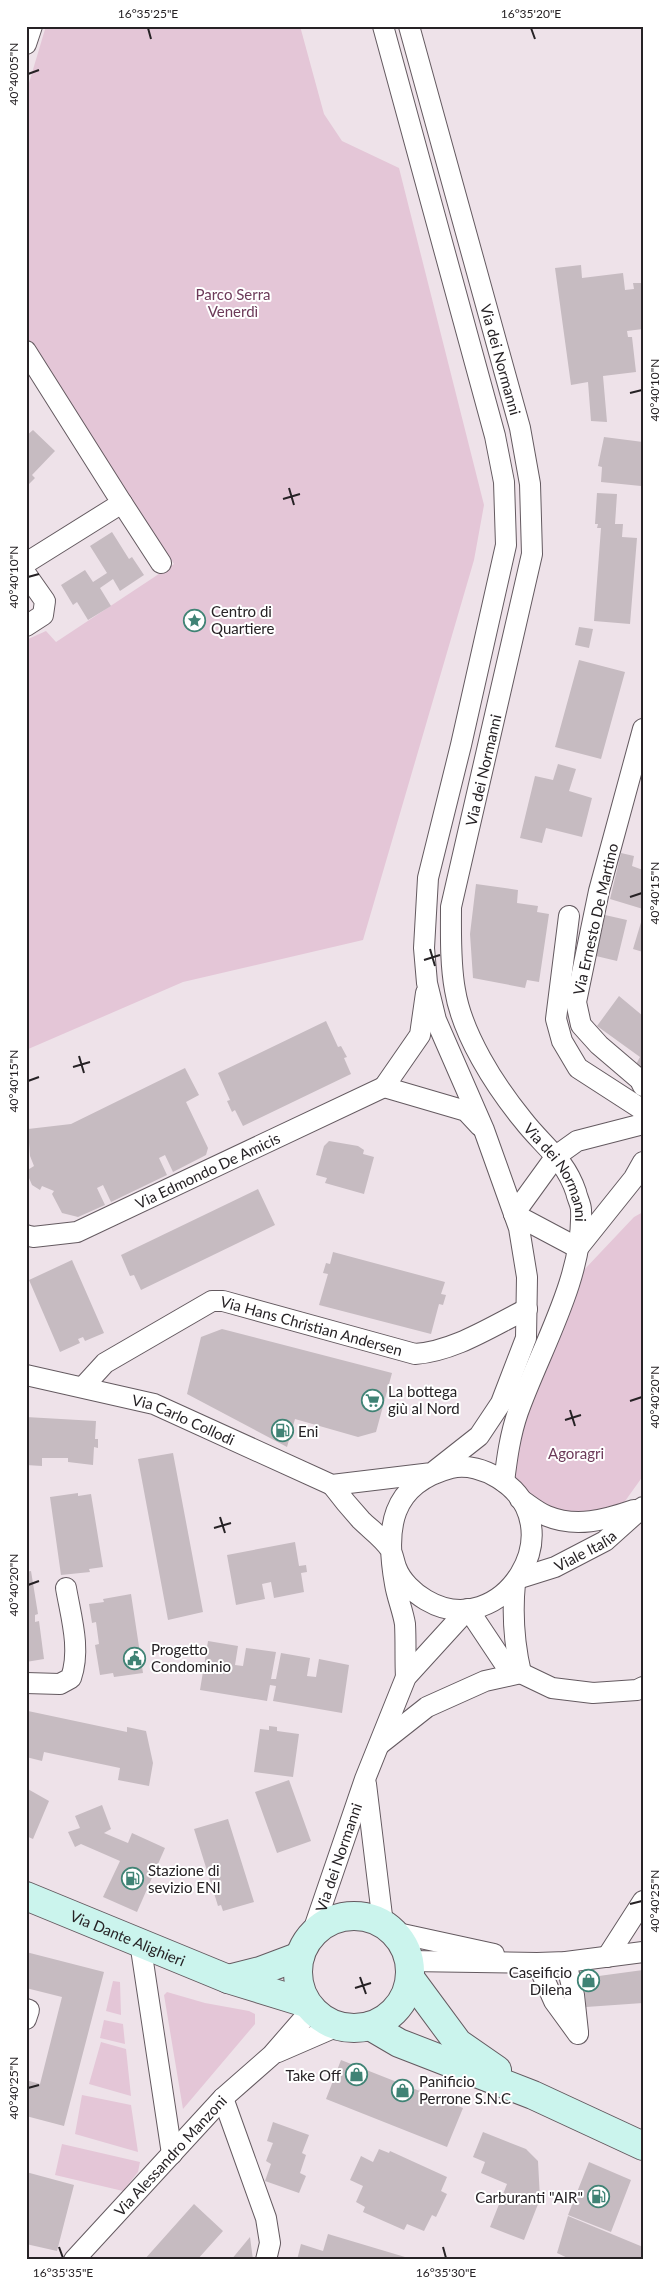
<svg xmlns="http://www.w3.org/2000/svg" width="669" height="2286" font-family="Lato,sans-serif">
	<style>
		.green { fill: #e4c6d7 }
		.building { fill: #c6bbc1 }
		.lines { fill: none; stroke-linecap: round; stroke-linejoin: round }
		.minor-casing { stroke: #645a60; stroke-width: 22 }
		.secondary-casing { stroke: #645a60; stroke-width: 30 }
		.minor { stroke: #fff; stroke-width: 20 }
		.secondary { stroke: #cbf4ed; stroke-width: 28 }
		.ticks { fill: none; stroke: #262225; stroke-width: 2 }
		.labels { text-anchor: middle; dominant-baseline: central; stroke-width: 4; stroke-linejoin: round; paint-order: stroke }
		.park-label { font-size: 15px; fill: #6c3a59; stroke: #fff }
		.street-label { font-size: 15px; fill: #262225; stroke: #fff }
		.poi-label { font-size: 15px; fill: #262225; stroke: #fff; text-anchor: start }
		.neatline { fill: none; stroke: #262225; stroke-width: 2 }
		.ticks-label { font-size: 12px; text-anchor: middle; fill: #262225 }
	</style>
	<rect width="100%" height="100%" fill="#eee2e9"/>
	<path class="green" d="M46 26H300L324 114 342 141 399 168 484 505 474 560 363 940 183 982 26 1050V640L46 631 56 642 174 564 26 339V93Z
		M643 1212V1476L613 1518 579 1523 513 1490 508 1453 566 1289 634 1217Z
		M113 1981 120 1982 121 2015 106 2011Z
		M167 1992 205 2003 249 2011 255 2014V2024L183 2109 164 1995Z
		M104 2020 123 2024 125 2044 100 2038Z
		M101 2042 126 2049 131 2096 89 2084Z
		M82 2095 131 2105 138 2152 75 2134Z
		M62 2144 140 2162 138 2172 123 2191 55 2175Z"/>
	<path class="building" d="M581 265 582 278 623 273 625 290 634 289 633 283H643V329L627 331 628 337H632L636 372 603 376 607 422 591 421 588 382 571 385 555 268Z
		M33 430 55 451 32 475 35 478 26 487V436Z
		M604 437 643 442 641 486 601 482 602 467 598 466Z
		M597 493 617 494 615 524H623L622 537 637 538 630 624 594 621 601 528H597L598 524H595Z
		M112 532 129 559 132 557 144 575 120 591 113 579 100 588 111 606 88 620 77 602 73 605 61 585 85 570 93 582 107 573 90 546Z
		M579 627 593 629 589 648 575 645Z
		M579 660 625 672 601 759 555 747Z
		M558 764 576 769 569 791 592 798 582 837 546 828 542 843 520 838 535 776 553 780Z
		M621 853 634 856 632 866 643 870V909L610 899Z
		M476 884 518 890 517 903 538 906 537 912 549 914 539 982 527 980 525 988 473 978 470 934Z
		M605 915 627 920 617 961 596 956Z
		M642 919H643V952L633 949Z
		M619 996 643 1016V1075L634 1068 640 1057 597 1026Z
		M326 1021 338 1047 341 1046 347 1057 344 1058 351 1074 243 1126 235 1110 232 1112 227 1101 230 1100 218 1073Z
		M185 1068 199 1095 186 1102 208 1148 206 1155 173 1172 165 1155 159 1158 167 1175 111 1202 103 1185 97 1188 105 1205 78 1217 62 1213 52 1194 54 1191 42 1186 40 1190 32 1185 26 1171 34 1166 30 1156 28 1129 71 1124Z
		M329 1141 358 1146 364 1150 363 1154 374 1157 364 1194 325 1183 327 1178 316 1175 324 1146Z
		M258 1189 275 1225 141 1290 134 1275 130 1276 121 1255Z
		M333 1252 445 1282 441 1294 446 1295 443 1305 439 1304 431 1334 319 1305 328 1274 323 1273 326 1263 330 1264Z
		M72 1260 104 1333 85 1341 83 1337 78 1339 80 1343 60 1352 29 1280Z
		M222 1329 392 1373 376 1432 358 1437 295 1419 287 1447 187 1394 201 1337Z
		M26 1417 96 1421 95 1439H98V1448L94 1447 93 1465 68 1462V1458H42V1466L26 1465Z
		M173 1453 203 1612 168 1620 138 1459Z
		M78 1493V1496L91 1494 103 1567 89 1569 90 1572 61 1575 50 1497Z
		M295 1542 299 1566 306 1565 307 1572 301 1573 304 1592 274 1598 271 1582 262 1584 265 1599 236 1605 227 1555Z
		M31 1571 38 1614 35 1615V1622L39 1621 44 1659 26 1662V1572Z
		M131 1594 143 1673 114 1677 113 1673 100 1675 95 1645 99 1644 96 1622 92 1623 89 1604 104 1602 103 1599Z
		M208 1641 238 1646 235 1665 243 1666 246 1648 276 1652 271 1679H276L281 1653 310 1658 307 1676 316 1677 319 1659 349 1665 342 1713 273 1701 276 1686 270 1685 267 1701 200 1690Z
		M28 1711 127 1732V1727L146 1731 153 1763 149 1786 118 1780 120 1768 44 1752 42 1761 26 1757Z
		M269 1726 277 1727V1731L299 1734 293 1777 254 1772 260 1729 269 1730Z
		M289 1780 311 1841 277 1853 255 1792Z
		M26 1788 49 1801 33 1839 26 1836Z
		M102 1805 111 1829 104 1833 128 1843 132 1833 165 1848 137 1912 103 1897 120 1861 81 1844 75 1847 68 1832 80 1828 75 1816Z
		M228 1819 254 1902 223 1911 221 1905 218 1906 194 1829Z
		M26 1952 104 1972 64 2126 26 2116V2080L40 2084 62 1997 26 1988Z
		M643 1970V2003L586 2007 584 1978Z
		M341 2060 463 2108 447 2147 326 2099Z
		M273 2122 309 2135 302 2153 306 2155 300 2173 306 2176 299 2193 265 2181 271 2164 266 2161 273 2143 267 2141Z
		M483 2132 526 2149 538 2161 540 2199 524 2240 490 2227 507 2184 481 2173 485 2162 473 2157Z
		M379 2149 389 2153 390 2151 447 2177 441 2191 447 2194 436 2217 432 2215 424 2231 407 2224 404 2230 363 2212 365 2207 356 2202 363 2186 350 2180 361 2156 373 2162Z
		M589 2162 631 2180 611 2232 568 2215Z
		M26 2172 74 2185 57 2251 26 2244Z
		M194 2204 223 2231 197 2260H144Z
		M568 2216 643 2247V2260H572L557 2253Z
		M328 2234 405 2257 404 2260H297L301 2244 323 2251Z
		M250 2237 253 2260H231Z"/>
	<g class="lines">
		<defs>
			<g id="minor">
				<path id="s1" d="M409 26 520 428 530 484 532 554 451 907C451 934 450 963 455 990 462 1034 495 1086 523 1120 543 1146 565 1159 576 1192 577 1198 581 1204 581 1210 584 1277 540 1350 518 1412 510 1435 507 1458 504 1482"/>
				<path d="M26 44 32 26"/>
				<path d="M26 351 122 503 26 563"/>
				<path d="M122 503 161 563"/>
				<path d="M26 574 45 601 43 615 26 626"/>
				<path d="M643 729 599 891 576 1002 581 1025 599 1045 640 1080 643 1086"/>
				<path d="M569 916 556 1019 562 1041 578 1068 643 1110"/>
				<path d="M426 993 420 1035 384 1087 466 1111 480 1126"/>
				<path d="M514 1214 556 1156 577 1141 643 1124"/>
				<path d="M514 1214 578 1248"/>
				<path id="s2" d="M26 1235 33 1237 77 1232 384 1087"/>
				<path d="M578 1248 634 1178 643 1162"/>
				<path id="s3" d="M26 1375 154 1404 332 1485 432 1473 479 1436 501 1403 526 1338 527 1277 519 1228 484 1130 436 1020 427 983 424 948 428 878 461 745 506 545 504 482 495 436 383 26"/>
				<path id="s4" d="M83 1387 105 1363 212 1301H223L415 1354C455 1351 492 1326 527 1309"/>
				<path d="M332 1485C341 1497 351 1509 361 1520 370 1529 383 1538 390 1549 393 1554 394 1562 396 1567 401 1581 414 1593 426 1600 502 1645 577 1526 498 1478 485 1470 467 1464 451 1468 390 1484 385 1529 395 1584 397 1597 403 1611 405 1624 406 1642 405 1660 406 1677"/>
				<path d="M520 1499C528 1504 537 1512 547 1516 576 1528 605 1520 634 1510"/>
				<path id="s5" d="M520 1578 555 1567 605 1541 643 1507"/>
				<path d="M515 1583C512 1614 514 1643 521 1673"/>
				<path d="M26 1683 60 1684 71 1678C81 1649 71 1617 66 1588"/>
				<path d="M380 1744 427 1707 485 1681 521 1673"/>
				<path d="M366 1784 383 1924"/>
				<path d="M393 1932 494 1954"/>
				<path id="s6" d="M312 1934 365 1779 406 1677 468 1609 506 1666 552 1688 593 1693 637 1690 643 1687"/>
				<path d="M140 1942 172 2154"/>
				<path d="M607 1957 643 1901"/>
				<path d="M409 1961 537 1963 566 1962 643 1952"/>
				<path d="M566 1962 574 1995 578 2032"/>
				<path d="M537 1963 554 2001 578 2034"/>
				<path d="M26 2009 29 2010 26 2019"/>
				<path d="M278 2052 338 2026"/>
				<path d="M223 2098 266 2218 270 2243 266 2260"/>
				<path id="s7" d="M74 2260 223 2098 272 2055 312 2009"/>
			</g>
			<g id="secondary">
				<path id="s8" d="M26 1896 228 1979 306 2003"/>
				<circle cx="354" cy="1972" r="56"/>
				<path d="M410 1978 458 2043 497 2070"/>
				<path d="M228 1979 260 1971 300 1956"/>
				<path d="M370 2026 399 2043 533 2095 643 2146"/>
			</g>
		</defs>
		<use href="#minor" class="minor-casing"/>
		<use href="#secondary" class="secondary-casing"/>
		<use href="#minor" class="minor"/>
		<use href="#secondary" class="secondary"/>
	</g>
	<path class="ticks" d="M148 28 151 39M531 28 535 39M28 74 39 70M630 393 642 390M289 488 294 505M283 499 300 494M28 577 39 574M630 897 642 893M430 949 435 966M424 960 440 955M79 1056 84 1073M73 1067 90 1062M28 1081 39 1077M630 1401 642 1397M570 1410 575 1426M565 1420 581 1415M220 1517 225 1533M214 1528 231 1523M28 1585 39 1581M630 1904 642 1901M360 1977 366 1994M355 1988 371 1983M28 2088 39 2085M59 2247 63 2258M443 2247 446 2258"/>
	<defs>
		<symbol id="sight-ring" viewBox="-11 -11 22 22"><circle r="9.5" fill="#fff" stroke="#408375" stroke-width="1.5"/><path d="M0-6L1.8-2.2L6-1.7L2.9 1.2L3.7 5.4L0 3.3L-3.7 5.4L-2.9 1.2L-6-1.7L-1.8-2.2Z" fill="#408375"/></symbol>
		<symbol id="supermarket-ring" viewBox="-11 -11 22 22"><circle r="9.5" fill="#fff" stroke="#408375" stroke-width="1.5"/><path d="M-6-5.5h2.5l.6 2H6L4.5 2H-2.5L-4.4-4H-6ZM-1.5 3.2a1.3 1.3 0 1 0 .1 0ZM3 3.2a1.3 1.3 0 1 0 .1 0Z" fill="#408375"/></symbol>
		<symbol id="fuel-ring" viewBox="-11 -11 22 22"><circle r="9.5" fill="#fff" stroke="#408375" stroke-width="1.5"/><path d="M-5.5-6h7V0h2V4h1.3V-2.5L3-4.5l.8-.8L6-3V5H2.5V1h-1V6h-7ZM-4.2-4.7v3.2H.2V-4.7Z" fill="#408375"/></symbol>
		<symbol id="civic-ring" viewBox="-11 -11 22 22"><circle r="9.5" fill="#fff" stroke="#408375" stroke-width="1.5"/><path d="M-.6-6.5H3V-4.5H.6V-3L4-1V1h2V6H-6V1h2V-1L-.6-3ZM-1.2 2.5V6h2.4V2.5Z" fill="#408375"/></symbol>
		<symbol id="shop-ring" viewBox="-11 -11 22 22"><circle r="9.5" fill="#fff" stroke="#408375" stroke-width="1.5"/><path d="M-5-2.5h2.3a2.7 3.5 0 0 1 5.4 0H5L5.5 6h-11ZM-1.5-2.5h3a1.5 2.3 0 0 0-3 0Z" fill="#408375"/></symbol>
	</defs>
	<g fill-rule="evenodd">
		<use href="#sight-ring" x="182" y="608" width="25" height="25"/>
		<use href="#supermarket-ring" x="360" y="1388" width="25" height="25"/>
		<use href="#fuel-ring" x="270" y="1418" width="25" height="25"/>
		<use href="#civic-ring" x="122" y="1646" width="25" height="25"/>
		<use href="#fuel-ring" x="120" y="1866" width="25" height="25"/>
		<use href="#shop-ring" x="576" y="1968" width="25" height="25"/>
		<use href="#shop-ring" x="344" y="2062" width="25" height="25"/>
		<use href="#shop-ring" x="390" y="2078" width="25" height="25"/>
		<use href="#fuel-ring" x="586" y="2184" width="25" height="25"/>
	</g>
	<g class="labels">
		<g class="park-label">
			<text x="233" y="294">Parco Serra<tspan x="233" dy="17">Venerdì</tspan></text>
			<text x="576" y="1453">Agoragri</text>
		</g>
		<g class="street-label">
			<text stroke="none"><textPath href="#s1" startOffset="346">Via dei Normanni</textPath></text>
			<text transform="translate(483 770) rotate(-77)">Via dei Normanni</text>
			<text transform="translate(595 919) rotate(-77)">Via Ernesto De Martino</text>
			<text stroke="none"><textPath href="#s2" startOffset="196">Via Edmondo De Amicis</textPath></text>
			<text stroke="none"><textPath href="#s1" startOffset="1201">Via dei Normanni</textPath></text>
			<text stroke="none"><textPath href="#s4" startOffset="259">Via Hans Christian Andersen</textPath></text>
			<text stroke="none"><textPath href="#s3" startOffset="164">Via Carlo Collodi</textPath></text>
			<text stroke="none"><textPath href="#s5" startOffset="71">Viale Italia</textPath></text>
			<text stroke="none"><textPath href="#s6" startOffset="81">Via dei Normanni</textPath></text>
			<text stroke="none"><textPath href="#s8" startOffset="110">Via Dante Alighieri</textPath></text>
			<text stroke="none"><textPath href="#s7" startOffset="142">Via Alessandro Manzoni</textPath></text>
		</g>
		<g class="poi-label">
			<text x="211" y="611">Centro di<tspan x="211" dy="17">Quartiere</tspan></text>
			<text x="388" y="1391">La bottega<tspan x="388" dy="17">giù al Nord</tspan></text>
			<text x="298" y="1431">Eni</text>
			<text x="151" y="1649">Progetto<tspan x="151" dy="17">Condominio</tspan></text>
			<text x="148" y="1870">Stazione di<tspan x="148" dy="17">sevizio ENI</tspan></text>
			<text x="572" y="1972" text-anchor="end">Caseificio<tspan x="572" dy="17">Dilena</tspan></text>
			<text x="341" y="2075" text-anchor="end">Take Off</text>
			<text x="419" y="2081">Panificio<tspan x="419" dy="17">Perrone S.N.C</tspan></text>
			<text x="583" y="2197" text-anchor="end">Carburanti "AIR"</text>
		</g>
	</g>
	<rect width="669" height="2286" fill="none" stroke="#ffffff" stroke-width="55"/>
	<rect x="28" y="28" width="614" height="2230" class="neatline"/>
	<g class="ticks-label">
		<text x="148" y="18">16°35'25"E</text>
		<text x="531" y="18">16°35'20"E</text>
		<text transform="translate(14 74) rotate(-90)" y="4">40°40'05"N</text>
		<text transform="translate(655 390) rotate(-90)" y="4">40°40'10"N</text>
		<text transform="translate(14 577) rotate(-90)" y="4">40°40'10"N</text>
		<text transform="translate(655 893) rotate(-90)" y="4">40°40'15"N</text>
		<text transform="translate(14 1081) rotate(-90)" y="4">40°40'15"N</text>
		<text transform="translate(655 1397) rotate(-90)" y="4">40°40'20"N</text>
		<text transform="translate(14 1585) rotate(-90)" y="4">40°40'20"N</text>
		<text transform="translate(655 1901) rotate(-90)" y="4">40°40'25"N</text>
		<text transform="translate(14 2088) rotate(-90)" y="4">40°40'25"N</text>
		<text x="63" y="2277">16°35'35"E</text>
		<text x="446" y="2277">16°35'30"E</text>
	</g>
</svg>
